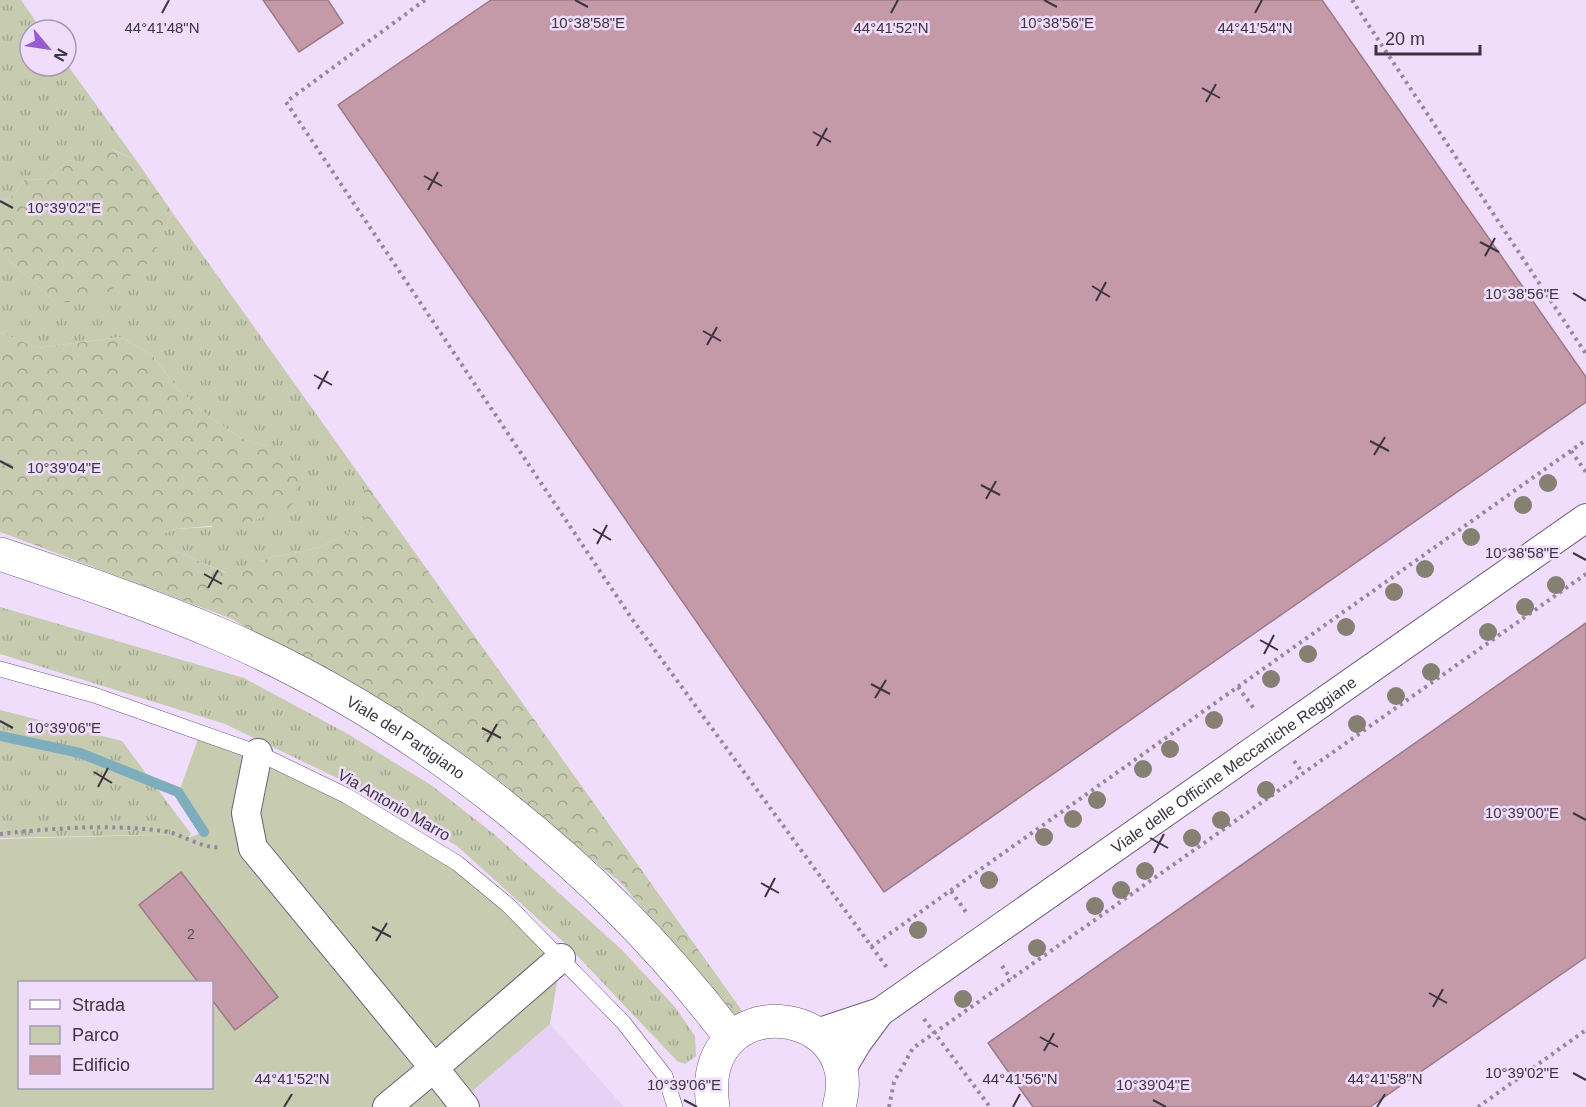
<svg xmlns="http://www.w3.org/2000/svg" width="1586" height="1107" font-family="Arial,sans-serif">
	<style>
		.built { fill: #e7d1f5 }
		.grass { fill: url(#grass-tufts) }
		.forest { fill: url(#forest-crowns) }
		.park { fill: #c7ccb0; fill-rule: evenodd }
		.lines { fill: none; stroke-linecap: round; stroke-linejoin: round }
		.stream { stroke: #7eadbe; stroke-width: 10 }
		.building { fill: #c499a8; stroke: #9c7a86; stroke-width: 1.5 }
		.service-casing { stroke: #6e5e79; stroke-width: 16 }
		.minor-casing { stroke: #6e5e79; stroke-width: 30 }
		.secondary-casing { stroke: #6e5e79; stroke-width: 34 }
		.path { stroke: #95889d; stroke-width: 4; stroke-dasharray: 3 4.5; stroke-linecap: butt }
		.service { stroke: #fff; stroke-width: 15 }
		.minor { stroke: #fff; stroke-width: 28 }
		.secondary { stroke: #fff; stroke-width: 33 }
		.tree { fill: #858072 }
		.ticks { fill: none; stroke: #3c3541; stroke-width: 2 }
		.labels { text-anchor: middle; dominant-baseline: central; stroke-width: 5; stroke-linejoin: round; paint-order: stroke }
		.number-label { font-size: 14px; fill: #5e4e5b }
		.street-label { font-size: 16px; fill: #3c3541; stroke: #efddfb }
		.ticks-label { font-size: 15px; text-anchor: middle; fill: #3c3541; stroke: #efddfb; stroke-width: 5; stroke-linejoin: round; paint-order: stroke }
	</style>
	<defs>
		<pattern id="grass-tufts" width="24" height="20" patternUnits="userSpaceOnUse" patternTransform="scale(1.5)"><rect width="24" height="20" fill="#c7ccb0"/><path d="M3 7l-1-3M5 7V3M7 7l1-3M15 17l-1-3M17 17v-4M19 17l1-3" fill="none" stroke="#a3a691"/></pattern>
		<pattern id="forest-crowns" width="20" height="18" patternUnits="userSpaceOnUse" patternTransform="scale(1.5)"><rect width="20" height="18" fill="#c7ccb0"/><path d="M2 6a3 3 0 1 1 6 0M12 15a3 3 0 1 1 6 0" fill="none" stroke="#a3a691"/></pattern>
	</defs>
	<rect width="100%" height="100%" fill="#efddfb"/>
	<path class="built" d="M550 1024 624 1107H454Z"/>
	<path class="grass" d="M0 0H21L42 30H30V66H66V63L136 160 112 149 90 166 69 160 47 180 25 179 13 196 0 201Z
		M172 212 364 481V526L318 548 273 557 227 573 148 539 175 529 212 527 268 446 243 439 209 417 176 387 152 355 121 337 37 348 0 332V244L10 261 56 303 152 259Z
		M0 607 244 678 348 734 431 785 494 834 622 950 675 1007 695 1036 696 1056 685 1064 677 1061 568 946 457 846 360 789 225 724 0 654Z
		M0 710 122 741 191 834 0 838Z"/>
	<path class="forest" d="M111 149 136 160 172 212 152 260 97 300 56 303 10 261 0 244V201L13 196 25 179 47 180 69 160 90 166Z
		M0 332 37 348 121 337 152 355 176 387 209 417 243 439 268 446 300 475 291 508 246 523 175 529 149 539 226 573 273 557 318 548 364 526V481L750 1022 737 1018 620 882 461 754 230 618 0 532Z"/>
	<path class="park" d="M198 739 258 753 457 863 561 958 550 1024 454 1107H0V839L191 834 186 839 203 832 180 789ZM20 982H212V1088H20Z"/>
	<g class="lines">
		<path class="stream" d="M0 736 80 753 178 792 204 832"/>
	</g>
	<path class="building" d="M263 0H328L343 23 299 52Z
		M491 0H1322L1586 377V402L884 892 338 105Z
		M1586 623V957L1370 1107H1033L988 1043Z
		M181 872 278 997 235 1030 212 1000V982H198L139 905Z"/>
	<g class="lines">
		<defs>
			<path id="service" d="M0 669 94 695 258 753 347 796 457 863 508 905 623 1022 665 1076 675 1107"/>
			<g id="minor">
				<path d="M258 753 246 813 253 848 434 1068 561 958"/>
				<path id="s1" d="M817 1033 880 1012 1586 518"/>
				<path d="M841 1070 857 1043 880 1012"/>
				<path d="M387 1107 434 1068 465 1107"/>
			</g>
			<g id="secondary">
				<path id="s2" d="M0 554C75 579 149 604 221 635 416 719 604 869 731 1038"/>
				<path d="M713 1107C694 984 869 1002 839 1107"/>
			</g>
		</defs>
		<use href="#service" class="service-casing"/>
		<use href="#minor" class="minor-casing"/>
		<use href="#secondary" class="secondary-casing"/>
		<path class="path" d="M425 0 286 102 632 619 888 969
			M1352 0 1586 354
			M1571 451 1586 472
			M1238 687 1255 710
			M1294 761 1303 773
			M0 834C53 828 110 824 163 831 181 833 203 850 221 847
			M951 891 966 912
			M871 947 1586 440
			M1002 966 1011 979
			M924 1019 990 1107
			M889 1107 894 1082 913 1048 1586 574
			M1478 1107 1586 1030"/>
		<use href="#service" class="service"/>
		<use href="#minor" class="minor"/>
		<use href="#secondary" class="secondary"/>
	</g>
	<g class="tree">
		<circle cx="1548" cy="483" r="9"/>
		<circle cx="1523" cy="505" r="9"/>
		<circle cx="1471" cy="537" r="9"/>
		<circle cx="1425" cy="569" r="9"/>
		<circle cx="1556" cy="585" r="9"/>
		<circle cx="1394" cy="592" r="9"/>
		<circle cx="1525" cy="607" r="9"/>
		<circle cx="1346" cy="627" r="9"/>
		<circle cx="1488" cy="632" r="9"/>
		<circle cx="1308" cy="654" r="9"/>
		<circle cx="1431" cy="672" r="9"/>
		<circle cx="1271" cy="679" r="9"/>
		<circle cx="1396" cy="696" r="9"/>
		<circle cx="1214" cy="720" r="9"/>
		<circle cx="1357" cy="724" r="9"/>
		<circle cx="1170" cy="749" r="9"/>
		<circle cx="1143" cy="769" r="9"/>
		<circle cx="1266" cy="790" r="9"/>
		<circle cx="1097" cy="800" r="9"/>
		<circle cx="1073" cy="819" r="9"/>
		<circle cx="1221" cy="820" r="9"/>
		<circle cx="1044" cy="837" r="9"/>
		<circle cx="1192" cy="838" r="9"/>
		<circle cx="1145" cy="871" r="9"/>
		<circle cx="989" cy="880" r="9"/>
		<circle cx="1121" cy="890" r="9"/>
		<circle cx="1095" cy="906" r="9"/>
		<circle cx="918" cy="930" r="9"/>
		<circle cx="1037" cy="948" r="9"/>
		<circle cx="963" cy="999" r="9"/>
	</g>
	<path class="ticks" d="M575 0 588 7M1044 0 1057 7M162 13 169 0M891 13 898 0M1255 13 1262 0M1202 88 1220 98M1206 102 1216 84M813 132 831 142M817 146 827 128M424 176 442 186M428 190 438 172M0 201 13 208M1480 242 1499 252M1485 256 1495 238M1092 286 1110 297M1573 293 1586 301M1096 301 1106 282M703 331 721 341M707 345 717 327M314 375 332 385M318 389 328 371M1370 441 1389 451M1374 455 1385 437M0 461 13 468M981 485 1000 495M986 499 996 481M593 529 611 540M597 544 607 525M1573 553 1586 560M204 574 222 584M208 588 218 570M1260 640 1278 650M1264 654 1274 635M871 684 890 694M875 698 886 680M0 721 13 728M482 728 501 738M487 742 497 724M94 772 112 783M98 787 108 768M1573 813 1586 820M1150 838 1168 848M1154 853 1164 834M761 883 779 893M765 897 775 878M372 927 391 937M376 941 387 923M1429 993 1447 1003M1433 1007 1443 989M1040 1037 1058 1047M1044 1051 1054 1033M1573 1073 1586 1080M684 1100 697 1107M1153 1100 1166 1107M284 1107 292 1094M1013 1107 1020 1094M1377 1107 1385 1094"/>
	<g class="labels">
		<g class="number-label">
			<text x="191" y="934">2</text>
		</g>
		<g class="street-label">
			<text stroke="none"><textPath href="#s2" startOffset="447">Viale del Partigiano</textPath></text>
			<text stroke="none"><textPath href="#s1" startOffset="498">Viale delle Officine Meccaniche Reggiane</textPath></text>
			<text transform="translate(394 805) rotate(30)">Via Antonio Marro</text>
		</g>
	</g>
	<g class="ticks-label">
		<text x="588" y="28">10°38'58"E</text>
		<text x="1057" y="28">10°38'56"E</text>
		<text x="162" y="33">44°41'48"N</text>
		<text x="891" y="33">44°41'52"N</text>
		<text x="1255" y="33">44°41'54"N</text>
		<text x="64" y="213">10°39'02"E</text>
		<text x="1522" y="299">10°38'56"E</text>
		<text x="64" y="473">10°39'04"E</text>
		<text x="1522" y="558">10°38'58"E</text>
		<text x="64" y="733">10°39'06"E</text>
		<text x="1522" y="818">10°39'00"E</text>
		<text x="1522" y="1078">10°39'02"E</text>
		<text x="292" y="1084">44°41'52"N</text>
		<text x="1020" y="1084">44°41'56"N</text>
		<text x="1385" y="1084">44°41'58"N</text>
		<text x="684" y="1090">10°39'06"E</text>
		<text x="1153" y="1090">10°39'04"E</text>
	</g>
	<rect x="18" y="981" width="195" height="108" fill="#efddfb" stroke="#a79ab1" stroke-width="1.5"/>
	<rect x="30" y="1000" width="30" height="9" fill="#ffffff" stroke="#a79ab1" stroke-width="1.5"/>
	<text x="72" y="1011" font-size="18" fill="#3c3541">Strada</text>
	<rect x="30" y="1026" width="30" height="18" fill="#c7ccb0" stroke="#a79ab1" stroke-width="1.5"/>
	<text x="72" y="1041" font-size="18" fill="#3c3541">Parco</text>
	<rect x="30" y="1056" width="30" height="18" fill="#c499a8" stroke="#a79ab1" stroke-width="1.5"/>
	<text x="72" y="1071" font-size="18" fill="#3c3541">Edificio</text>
	<g transform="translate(48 48) rotate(119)"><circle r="28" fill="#efddfb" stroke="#a79ab1" stroke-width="1.5"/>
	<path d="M0-4.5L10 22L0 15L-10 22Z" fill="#995bd1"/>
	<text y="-9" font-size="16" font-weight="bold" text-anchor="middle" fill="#3c3541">N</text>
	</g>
	<path d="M1376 45v9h104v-9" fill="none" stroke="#3c3541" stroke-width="3"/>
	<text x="1385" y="45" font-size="18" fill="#3c3541" stroke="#efddfb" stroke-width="4.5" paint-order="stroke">20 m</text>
</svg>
